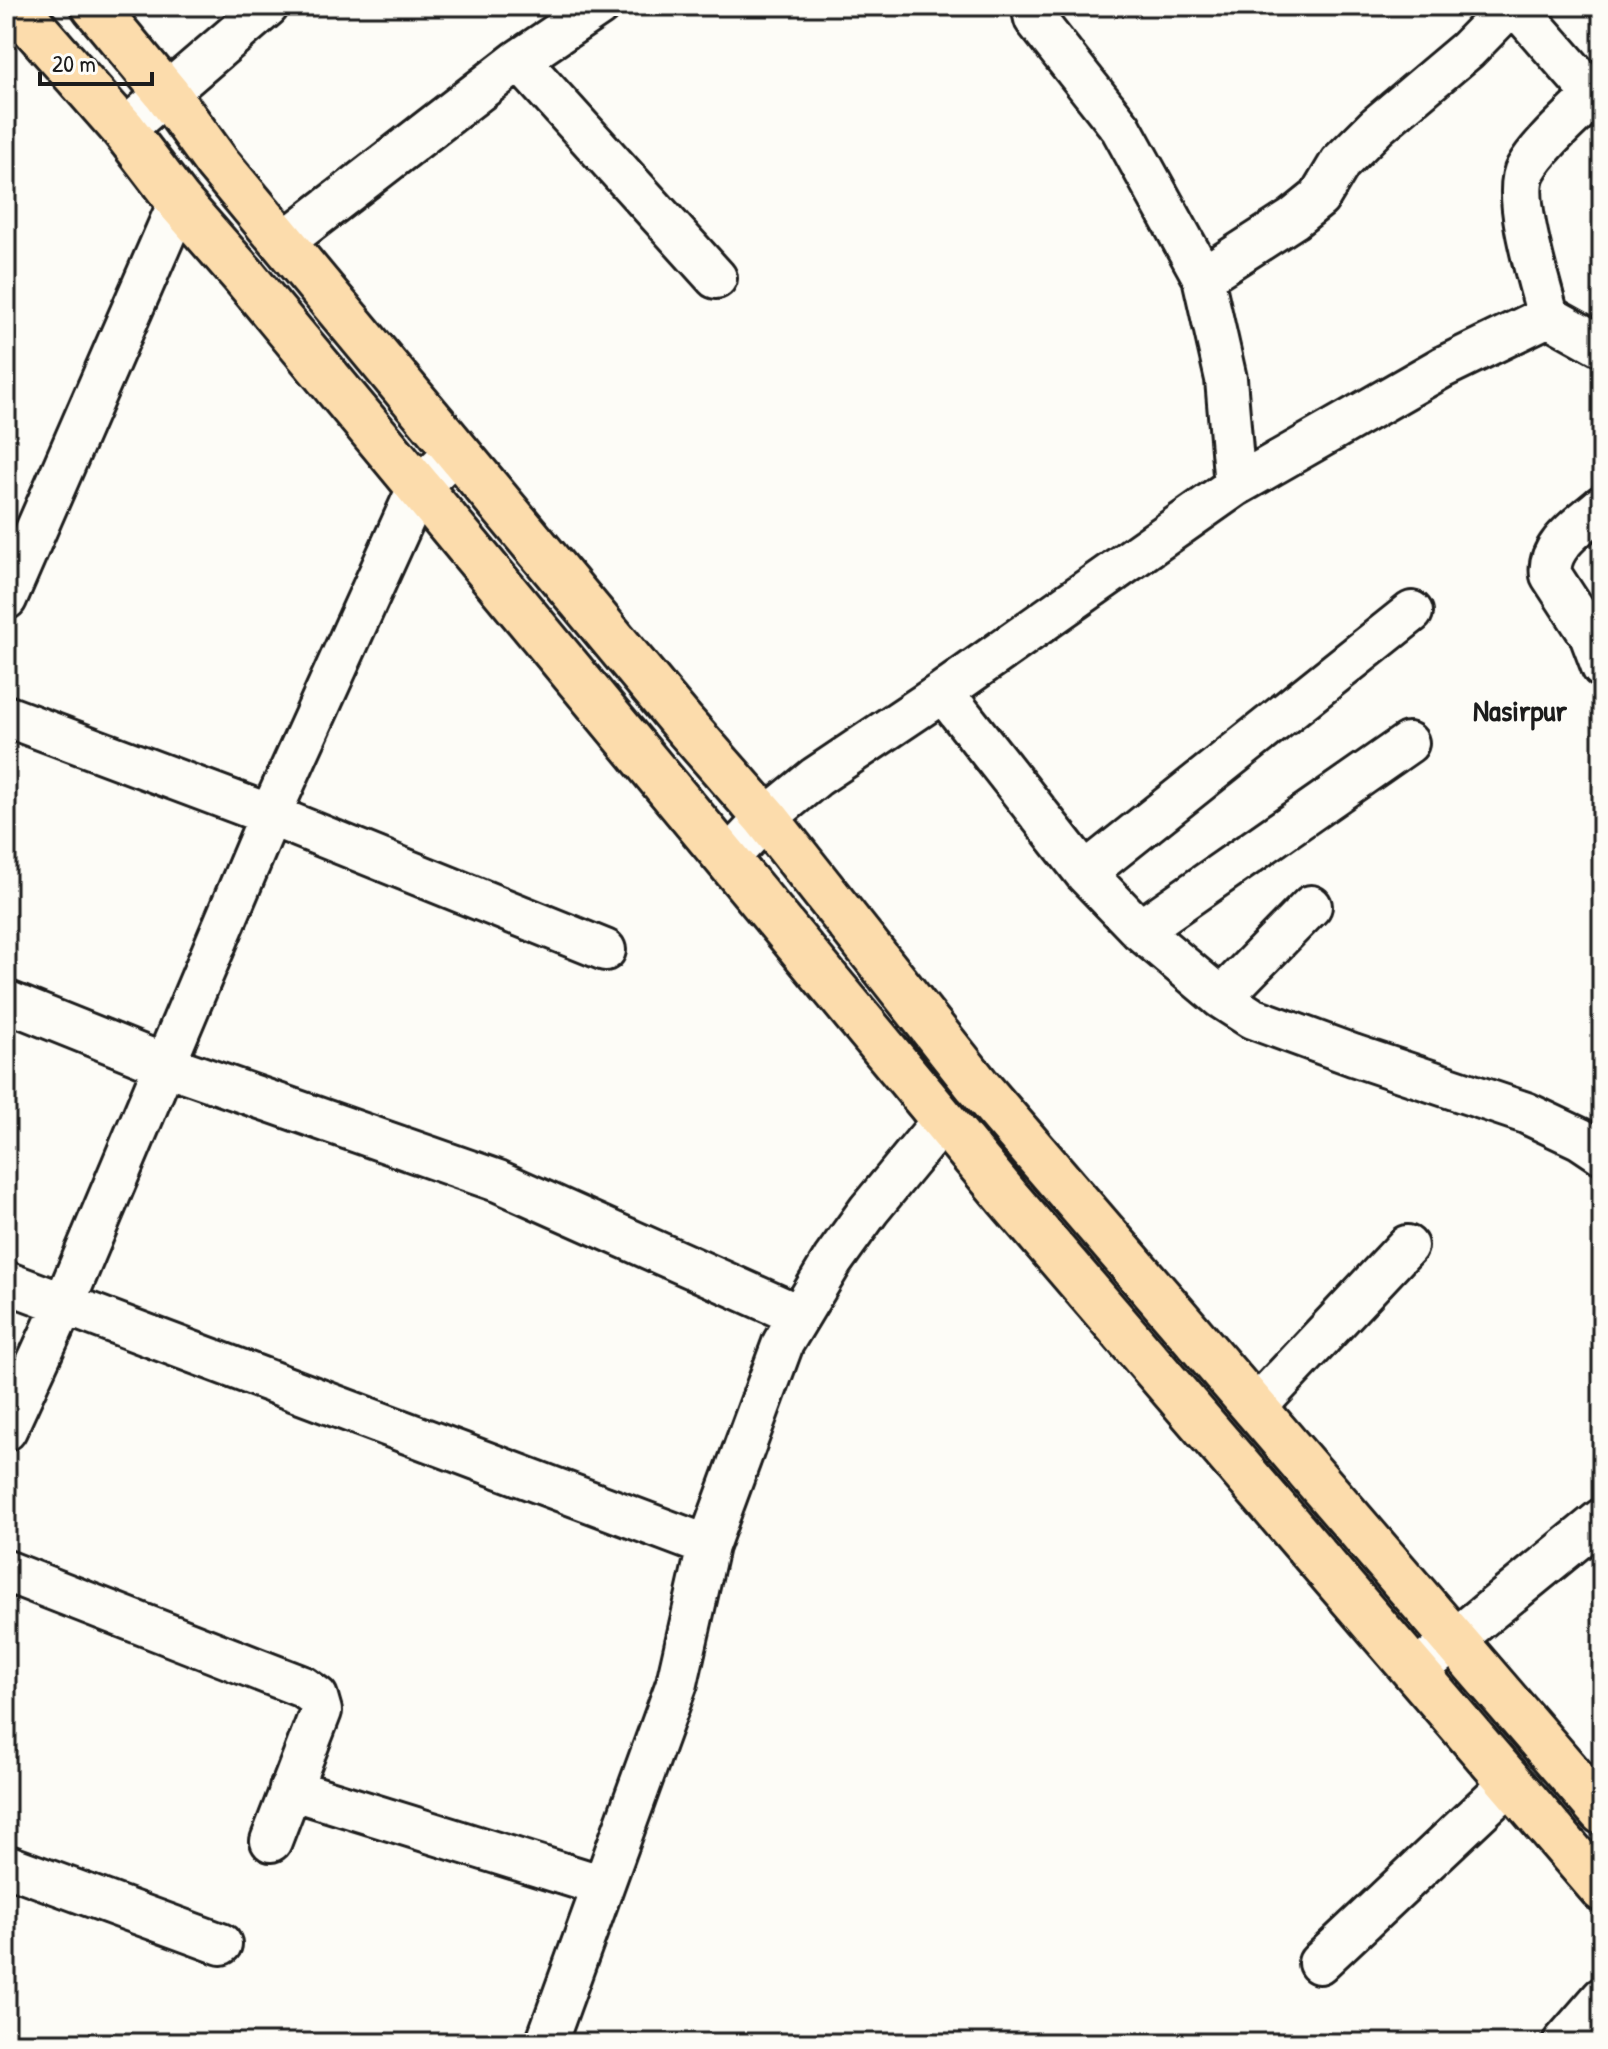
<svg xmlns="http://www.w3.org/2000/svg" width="1608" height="2049" font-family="'Patrick Hand',sans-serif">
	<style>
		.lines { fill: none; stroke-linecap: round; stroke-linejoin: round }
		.minor-casing { stroke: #1c1c1c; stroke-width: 46 }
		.major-casing { stroke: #1c1c1c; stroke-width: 50 }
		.minor { stroke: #fdfcf7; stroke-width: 40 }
		.major { stroke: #fcdcac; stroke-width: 44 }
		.labels { text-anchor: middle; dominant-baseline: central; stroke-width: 6; stroke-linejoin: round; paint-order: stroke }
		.quarter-label { font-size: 30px; font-weight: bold; fill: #1c1c1c; stroke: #fdfcf7 }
	</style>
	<rect width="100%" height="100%" fill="#fdfcf7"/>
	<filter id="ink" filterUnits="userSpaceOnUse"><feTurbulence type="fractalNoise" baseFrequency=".0125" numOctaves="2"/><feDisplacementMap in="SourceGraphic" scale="16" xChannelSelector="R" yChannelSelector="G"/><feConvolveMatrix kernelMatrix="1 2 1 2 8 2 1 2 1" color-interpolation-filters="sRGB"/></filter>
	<g filter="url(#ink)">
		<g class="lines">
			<defs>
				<path id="minor" d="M1032 6 1035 19 1121 128 1203 277 1226 379 1235 486
					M1516 6 1594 95C1575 115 1539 145 1526 169 1511 195 1540 285 1548 316
					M519 60 716 278
					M124 130 268 6
					M285 241 519 60 599 6
					M1203 277 1293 219 1319 198 1340 163 1377 126 1467 50 1510 6
					M1602 506C1582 524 1546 546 1551 575L1590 635 1602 667
					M6 599 179 202
					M943 692 1085 873 1140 930 1221 998 1252 1018 1353 1055 1526 1113 1581 1139 1602 1153
					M6 716 270 815 605 950
					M728 858 766 818 816 777 943 692 1235 486 1443 367 1548 316 1602 346
					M1085 873 1412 612
					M1140 930 1408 743
					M1221 998 1311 906
					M6 1001 163 1064 498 1181 798 1315
					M6 1282 708 1546
					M1256 1407 1407 1246
					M6 1430 63 1306 270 815 418 488 456 451
					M6 1571 303 1687 317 1697 321 1711 271 1841
					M1415 1672 1602 1519
					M290 1789 603 1886
					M6 1865 221 1944
					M1319 1963 1509 1784
					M546 2043 677 1683 708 1546 783 1343 833 1260 869 1210 943 1120
					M1563 2043 1602 1998"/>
				<path id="major" d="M15 6 124 130 179 202 243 275 1008 1198 1602 1889
					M94 6 167 94 217 163 681 721 766 818 977 1085 1602 1812"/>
			</defs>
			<use href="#minor" class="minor-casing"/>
			<use href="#major" class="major-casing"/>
			<use href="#minor" class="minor"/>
			<use href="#major" class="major"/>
		</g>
	</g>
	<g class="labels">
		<g class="quarter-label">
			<text x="1520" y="710">Nasirpur</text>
		</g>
	</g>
	<rect width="1608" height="2049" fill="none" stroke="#fdfcf7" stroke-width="32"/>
	<rect x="16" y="16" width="1576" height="2017" fill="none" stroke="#1c1c1c" stroke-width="3" filter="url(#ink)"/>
	<path d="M40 72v12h112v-12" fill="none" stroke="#1c1c1c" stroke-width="4"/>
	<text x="52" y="72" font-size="24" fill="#1c1c1c" stroke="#fdfcf7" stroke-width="6" paint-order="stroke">20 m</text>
</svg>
